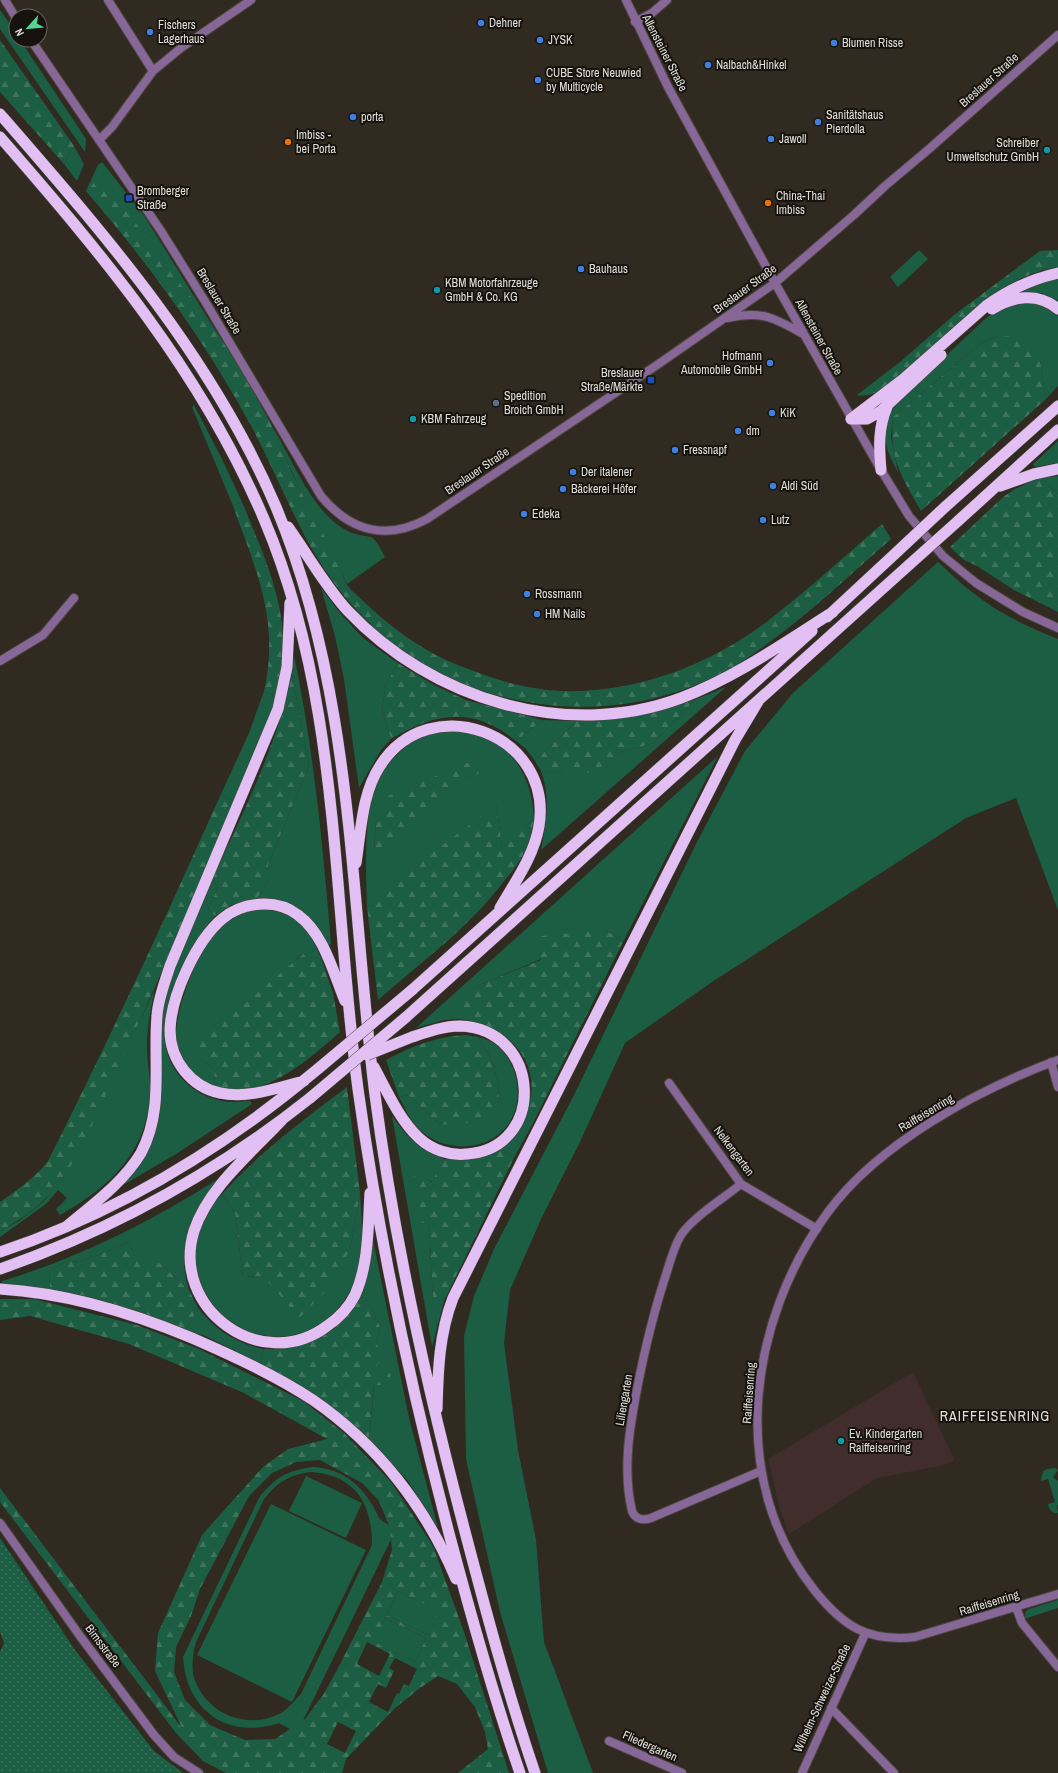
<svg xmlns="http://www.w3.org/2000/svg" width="1058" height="1773" font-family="'Archivo Narrow',sans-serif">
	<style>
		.education { fill: #412d2c }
		.grass { fill: #1c5e43; fill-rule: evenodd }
		.forest { fill: url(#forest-firs); fill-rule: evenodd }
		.garden { fill: url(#garden-dots) }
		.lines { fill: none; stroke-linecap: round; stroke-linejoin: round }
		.minor-casing { stroke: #4c473e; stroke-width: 10 }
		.tertiary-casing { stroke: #4c473e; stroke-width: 10 }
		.trunk-casing { stroke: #4c473e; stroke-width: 12 }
		.minor { stroke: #876798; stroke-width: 8 }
		.tertiary { stroke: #876798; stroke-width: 8 }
		.trunk { stroke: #e2c0f4; stroke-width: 11 }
		.trunk-bridge-casing { stroke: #4c473e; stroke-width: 12; stroke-linecap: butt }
		.trunk-bridge { stroke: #e2c0f4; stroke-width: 11 }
		.shop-dot { fill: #3f7fe0; stroke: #16130f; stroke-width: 1.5 }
		.food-dot { fill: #e8710a; stroke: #16130f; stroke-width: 1.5 }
		.culture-dot { fill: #0f9aa8; stroke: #16130f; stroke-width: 1.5 }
		.transit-dot { fill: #1a4fb4; stroke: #16130f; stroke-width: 1.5 }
		.service-dot { fill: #5c6f8a; stroke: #16130f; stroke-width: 1.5 }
		.labels { text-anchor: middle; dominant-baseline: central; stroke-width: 4; stroke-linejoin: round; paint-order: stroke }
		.poi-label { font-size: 12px; fill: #e0ddd7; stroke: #16130f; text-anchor: start }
		.street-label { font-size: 12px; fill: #e0ddd7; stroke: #16130f }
		.quarter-label { font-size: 14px; letter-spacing: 1px; fill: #e0ddd7; stroke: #16130f }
	</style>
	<defs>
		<pattern id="forest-firs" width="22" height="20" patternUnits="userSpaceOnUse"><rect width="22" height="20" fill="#1c5e43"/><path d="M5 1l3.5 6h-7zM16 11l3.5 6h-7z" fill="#3d755d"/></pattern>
		<pattern id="garden-dots" width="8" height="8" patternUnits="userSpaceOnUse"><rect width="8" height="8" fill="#1c5e43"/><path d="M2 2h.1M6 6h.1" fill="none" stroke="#3d755d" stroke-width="1.8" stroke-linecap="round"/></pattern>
	</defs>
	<rect width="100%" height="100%" fill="#302a21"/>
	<path class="education" d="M913 1372 955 1461 940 1466 877 1478 789 1534 780 1510 768 1459Z"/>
	<path class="grass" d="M0 10 16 33V40H20L86 139 85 152 0 29Z
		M74 146 84 164 77 181 64 164Z
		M102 162 145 217 212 325 182 288 86 191 98 165Z
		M919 250 928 259 898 287 890 277Z
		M1058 278V301L1042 293H1021L1020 289Z
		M1020 303C1035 302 1047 305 1058 316V386L1046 399 1040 361 996 337 981 343 893 417 891 436 898 472C881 441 879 427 901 398L985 319C996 310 1007 306 1020 303Z
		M194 405 222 459 242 502 233 506 192 407Z
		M273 427C289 455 308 499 332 520 339 527 350 533 359 535 363 536 368 536 371 537 378 541 381 551 385 557L347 584C337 561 325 540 314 518 299 488 285 458 273 427Z
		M1058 441V463L1035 467 1033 464Z
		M1058 476V494L1039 478Z
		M938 562C949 572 960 583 972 592 998 613 1028 627 1058 639V910L1016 798 966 818 712 982 625 1043 579 1144 542 1217 510 1290 504 1343 518 1450 536 1540 544 1642 593 1773H548L500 1612 466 1459 464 1336 474 1296 494 1249 573 1097 698 840 745 751 793 693Z
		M321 588 340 613 363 638 398 663 386 684 382 710 391 739 381 750 359 788 344 679 335 636Z
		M294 655C314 751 323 847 331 944L327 946C313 915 292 896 257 899L268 880V865L309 766 292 674Z
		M726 687 541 850C546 822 551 799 541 771L593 772 621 752 654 743 696 699Z
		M264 691 277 696 262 738 234 802 221 794 249 733Z
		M543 720 577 721 535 761 526 749 516 741Z
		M458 730C507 736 532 771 534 819L502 846 496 805 375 905 367 907C366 871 362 797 384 768 388 763 393 759 397 755 405 746 413 739 424 735 435 732 447 732 458 730ZM387 813 374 852 376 821Z
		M718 756 623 942 606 930 541 959 463 992 458 1019 444 1020 416 1028Z
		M212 879 218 887 208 909 215 916C196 936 188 958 179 983 174 999 165 1015 165 1032 163 1067 190 1095 223 1101 231 1103 241 1101 250 1101L252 1104 176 1154 125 1184 123 1181 147 1148 163 998Z
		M257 909C297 911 307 925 322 960L302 954 199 1058 214 1069 215 1086C203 1081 191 1075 184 1063 180 1055 176 1045 176 1037 175 1009 200 943 221 925 231 917 244 911 257 909Z
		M155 989C151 1008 147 1026 147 1046 147 1065 152 1084 150 1103 149 1111 146 1119 144 1127 130 1169 97 1194 60 1215L56 1209 67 1198 58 1190 46 1204 0 1237V1231L19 1221 44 1201 62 1179 81 1145Z
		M478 1037C483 1038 488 1040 492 1042 519 1059 526 1101 507 1126 486 1153 443 1152 420 1130 410 1121 405 1108 399 1097L408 1095 440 1125 499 1101 498 1083 492 1060Z
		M392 1116C410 1140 416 1147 444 1159L433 1182 414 1173 429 1224 433 1300 444 1301 432 1347Z
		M524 1118 533 1123 514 1158 501 1149 513 1139Z
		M218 1179 219 1181C195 1220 174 1241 189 1290L156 1260H136L129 1242 81 1262 68 1261 49 1271 50 1289 2 1284V1281C79 1258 150 1222 218 1179Z
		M360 1193C362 1220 365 1250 356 1277 348 1300 333 1318 311 1329 262 1353 202 1318 196 1263 194 1238 205 1212 222 1194L235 1213 243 1277 263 1276 299 1317 350 1250Z
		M372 1235 409 1418 438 1528 408 1481 369 1439 376 1367V1343L380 1326 363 1292 370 1261Z
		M198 1308C215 1330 237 1344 264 1349L260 1363 205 1336 186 1330Z
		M313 1467C337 1468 358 1481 371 1503 375 1508 378 1518 382 1521 386 1524 392 1526 396 1529L297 1733 279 1723C228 1740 186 1711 183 1657L260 1496C278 1476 286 1471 313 1467ZM311 1472C355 1475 372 1503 372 1545L301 1694C295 1700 289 1708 281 1713 248 1731 206 1714 194 1678 191 1666 193 1653 196 1642L264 1499C279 1481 289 1475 311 1472Z
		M1055 1468 1058 1470 1053 1477 1058 1481V1505H1057L1058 1513C1052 1514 1049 1509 1048 1504L1055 1502 1048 1479 1041 1481 1043 1471 1047 1469Z
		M306 1476 362 1503 346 1538 289 1511Z
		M271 1504 366 1550 292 1702 197 1655Z
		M398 1591 440 1611 428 1635 387 1615Z
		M1058 1600V1608L1024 1619 1026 1611 1029 1609Z
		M385 1618 426 1638 415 1662 373 1642Z"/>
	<path class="forest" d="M0 40 74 146 64 164 0 92Z
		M95 182H102C127 208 147 240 169 269 183 288 199 306 212 325 234 357 253 391 271 424 280 441 285 458 293 475 306 503 322 530 336 558 340 566 342 575 346 583 349 589 356 594 361 599 390 627 422 651 460 666 482 674 505 683 528 687 610 703 704 671 769 620 808 590 845 556 882 524L891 539C850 575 811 612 767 644 752 655 737 666 720 674 587 741 422 703 334 583 298 534 279 477 250 424 205 341 148 263 86 191Z
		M1058 250V267C1031 271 1009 284 987 298L894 380C882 389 872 398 857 395L900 362 954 315 1040 251Z
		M1015 336 1030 345 1040 361 1046 399 921 511C901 476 889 459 893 417L981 343 996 337Z
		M1039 478 1058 494V612L1014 590 977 566 964 560 950 547 1003 497 1015 489Z
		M242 502C262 551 287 603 283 657 282 670 279 684 277 696L264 691C280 621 256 570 233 506Z
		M398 663 432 684 466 700 543 720 516 741C473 706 437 712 391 739L382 710 386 684Z
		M292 674 309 766 268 865V880L257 899 233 904 215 916 208 909 218 887 212 879C243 814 277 745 292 674Z
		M696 699 654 743 621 752 593 773 541 771 535 761 577 721C620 719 655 715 696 699Z
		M470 762 480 772 374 853 376 821 387 812 388 796Z
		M221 794 234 802C196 893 158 984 115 1074 99 1109 84 1148 62 1179 46 1202 24 1218 0 1231V1202C17 1190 35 1178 48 1161 109 1040 166 917 221 794Z
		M496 805 502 845 534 819C532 830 530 841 525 851 520 862 512 872 504 881 469 928 421 962 378 1000L367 907 375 905V896Z
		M606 930 623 942 533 1123 524 1118C526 1113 529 1107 530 1101 540 1055 500 1022 458 1019L462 992 541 960V936Z
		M303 954 322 960 333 993 340 1032C314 1055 278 1087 243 1090 234 1091 224 1088 215 1086L214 1069 199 1058 198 1044Z
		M467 1035 478 1037 492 1060 498 1083 499 1101 477 1122 440 1125 408 1095 399 1097 386 1060C412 1046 437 1036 467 1035Z
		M347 1087 360 1193 350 1250 323 1294 299 1318 263 1276 243 1277 235 1213 222 1194C259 1153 303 1120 347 1087Z
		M501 1149 514 1158 444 1301H433L429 1224 419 1222 414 1172 432 1182 444 1159C467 1161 479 1159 501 1149Z
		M129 1242 136 1259 156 1260 189 1290 198 1308 186 1330C142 1311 97 1297 50 1289L49 1271 68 1261 81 1262Z
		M363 1292 380 1326 376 1343 383 1355 376 1367 391 1374 387 1385H374L369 1439C337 1407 300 1385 260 1363L264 1349C310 1348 341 1334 363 1292Z
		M0 1299H34L137 1325 199 1349 303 1401 344 1433 391 1482 433 1546 464 1632 509 1773H458L488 1749 485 1732 475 1707 457 1684 438 1676 420 1688 394 1709 346 1759 342 1773H226L203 1761 176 1733 0 1502V1488L182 1728 155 1671 158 1633 202 1535 263 1467 288 1449 327 1439 244 1393 129 1344 30 1316 0 1320ZM320 1460 362 1483 379 1501 390 1528 392 1550 382 1582 336 1672 323 1695 305 1719 275 1739 245 1740 210 1725 185 1700 174 1672 176 1647 191 1616 200 1589 249 1496 272 1473 296 1462ZM398 1591 439 1611 428 1635 387 1615ZM385 1618 426 1638 415 1662 374 1642ZM367 1642 390 1654 379 1676 357 1664ZM395 1658 417 1669 409 1686 404 1684 399 1694 397 1693 388 1712 369 1702 378 1684 386 1688 394 1671 389 1668ZM338 1722 356 1731 345 1753 327 1744Z"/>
	<path class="garden" d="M0 1538 75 1650 154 1751 183 1773H0V1652L4 1643 0 1632Z"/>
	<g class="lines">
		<defs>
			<path id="minor" d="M108 0 153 71
				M635 22 652 13 667 0
				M99 140 112 127 153 71 181 48 251 0
				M775 283 855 214 885 186 929 149 1058 35
				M0 661 43 635 74 598
				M1058 1060C979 1089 879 1143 828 1212 748 1321 726 1480 815 1591 844 1627 868 1642 915 1637L1058 1594
				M1051 1062 1058 1087
				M669 1083 741 1184 817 1229
				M741 1184C724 1198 693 1217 681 1235 673 1248 669 1266 664 1281 653 1315 645 1349 638 1384 630 1426 622 1468 632 1511 635 1519 643 1521 651 1518L761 1471
				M0 1523 80 1636 154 1735 174 1757 199 1773
				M1016 1607 1022 1623 1058 1667
				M831 1708 894 1773
				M609 1741 682 1773
				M802 1773 865 1634"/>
			<path id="tertiary" d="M5 0 16 18
				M626 0 668 87 775 283 881 470 909 516 943 556 976 583 1023 612 1058 628
				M31 40 161 231 206 303 321 496C350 531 386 541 427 519L657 365 775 283
				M728 318C761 310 775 318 803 334"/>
			<path id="trunk" d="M0 114C106 236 212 357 276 507 354 693 350 898 375 1095 394 1240 426 1383 463 1524 485 1608 507 1691 535 1773
				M0 137C103 255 202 373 264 519 341 700 332 898 358 1089 379 1240 411 1389 450 1537 471 1616 493 1695 520 1773
				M992 309C1013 296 1038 292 1058 309
				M851 419 901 381 986 306C1008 290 1031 279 1058 273
				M851 419H867L881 411 941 355
				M881 470C879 448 878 428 887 407
				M1000 486 1034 474 1058 469
				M945 507 1058 406
				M958 521 1058 430
				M288 527C308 555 325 586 348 611 431 699 566 741 681 698 736 677 784 643 833 612
				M827 617 898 551
				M356 863C361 831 362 793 380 766 429 688 554 733 539 826 534 856 515 882 500 908
				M412 990 812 631
				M405 1018 910 564
				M374 1067C387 1091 399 1119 419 1138 432 1150 450 1156 467 1154 547 1148 542 1029 460 1026 444 1026 427 1032 412 1037
				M304 1081C277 1088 248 1099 220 1093 191 1087 170 1060 170 1030 171 996 196 941 222 919 242 902 276 898 298 915 324 934 333 972 345 1001
				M282 1120C251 1153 208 1188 194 1231 170 1309 262 1375 327 1326 339 1318 349 1307 355 1295 369 1264 368 1226 370 1193
				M66 1227C92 1205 123 1183 141 1153 164 1110 153 1062 157 1016 158 999 165 982 170 966L278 709 287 667 290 603
				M0 1252C117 1213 225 1147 319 1068
				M0 1269C112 1230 217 1172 310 1098
				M0 1289C67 1293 130 1312 192 1338 233 1356 275 1375 313 1400 377 1444 426 1507 456 1579
				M437 1409C438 1371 439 1334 453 1298L735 740 759 700"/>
		</defs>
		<use href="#minor" class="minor-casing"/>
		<use href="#tertiary" class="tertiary-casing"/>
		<use href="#trunk" class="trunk-casing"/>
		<use href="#minor" class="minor"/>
		<use href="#tertiary" class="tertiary"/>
		<use href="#trunk" class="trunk"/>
		<defs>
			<path id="trunk-bridge" d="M898 551 945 507
				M910 564 958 521
				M367 1055 412 1037
				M319 1068 412 990
				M310 1098 405 1018"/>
		</defs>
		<use href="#trunk-bridge" class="trunk-bridge-casing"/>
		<use href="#trunk-bridge" class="trunk-bridge"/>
	</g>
	<g class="shop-dot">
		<circle cx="481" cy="23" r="4"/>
		<circle cx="150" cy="32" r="4"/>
		<circle cx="540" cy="40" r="4"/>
		<circle cx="834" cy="43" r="4"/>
		<circle cx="708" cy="65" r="4"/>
		<circle cx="538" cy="80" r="4"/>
		<circle cx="353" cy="117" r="4"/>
		<circle cx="818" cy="122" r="4"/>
		<circle cx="771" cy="139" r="4"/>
		<circle cx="581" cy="269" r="4"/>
		<circle cx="770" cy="363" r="4"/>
		<circle cx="772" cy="413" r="4"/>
		<circle cx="738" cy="431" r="4"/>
		<circle cx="675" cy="450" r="4"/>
		<circle cx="573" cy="472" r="4"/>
		<circle cx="773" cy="486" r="4"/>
		<circle cx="563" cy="489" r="4"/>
		<circle cx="524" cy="514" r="4"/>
		<circle cx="763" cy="520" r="4"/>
		<circle cx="527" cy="594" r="4"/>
		<circle cx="537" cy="614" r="4"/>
	</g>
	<g class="food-dot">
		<circle cx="288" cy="142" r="4"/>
		<circle cx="768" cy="203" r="4"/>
	</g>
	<g class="culture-dot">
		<circle cx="1047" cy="150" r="4"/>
		<circle cx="437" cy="290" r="4"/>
		<circle cx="413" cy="419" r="4"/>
		<circle cx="841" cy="1441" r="4"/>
	</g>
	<g class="transit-dot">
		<rect x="125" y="194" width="8" height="8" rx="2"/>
		<rect x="647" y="376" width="8" height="8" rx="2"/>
	</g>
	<circle class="service-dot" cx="496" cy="403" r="4"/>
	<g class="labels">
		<g class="poi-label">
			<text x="489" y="23">Dehner</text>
			<text x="158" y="25">Fischers<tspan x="158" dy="14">Lagerhaus</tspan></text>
			<text x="548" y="40">JYSK</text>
			<text x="842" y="43">Blumen Risse</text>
			<text x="716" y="65">Nalbach&amp;Hinkel</text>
			<text x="546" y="73">CUBE Store Neuwied<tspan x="546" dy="14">by Multicycle</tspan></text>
			<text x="826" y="115">Sanitätshaus<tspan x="826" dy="14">Pierdolla</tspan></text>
			<text x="361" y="117">porta</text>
			<text x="296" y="135">Imbiss -<tspan x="296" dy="14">bei Porta</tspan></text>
			<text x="779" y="139">Jawoll</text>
			<text x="1039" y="143" text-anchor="end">Schreiber<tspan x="1039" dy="14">Umweltschutz GmbH</tspan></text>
			<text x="137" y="191">Bromberger<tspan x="137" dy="14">Straße</tspan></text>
			<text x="776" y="196">China-Thai<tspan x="776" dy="14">Imbiss</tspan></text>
			<text x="589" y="269">Bauhaus</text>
			<text x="445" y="283">KBM Motorfahrzeuge<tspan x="445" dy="14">GmbH &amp; Co. KG</tspan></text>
			<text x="762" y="356" text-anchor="end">Hofmann<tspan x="762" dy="14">Automobile GmbH</tspan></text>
			<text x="643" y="373" text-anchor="end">Breslauer<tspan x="643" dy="14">Straße/Märkte</tspan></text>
			<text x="504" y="396">Spedition<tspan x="504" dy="14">Broich GmbH</tspan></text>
			<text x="780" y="413">KiK</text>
			<text x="421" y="419">KBM Fahrzeug</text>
			<text x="746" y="431">dm</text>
			<text x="683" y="450">Fressnapf</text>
			<text x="581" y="472">Der italener</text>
			<text x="781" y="486">Aldi Süd</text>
			<text x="571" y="489">Bäckerei Höfer</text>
			<text x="532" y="514">Edeka</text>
			<text x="771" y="520">Lutz</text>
			<text x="535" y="594">Rossmann</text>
			<text x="545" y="614">HM Nails</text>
			<text x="849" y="1434">Ev. Kindergarten<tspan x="849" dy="14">Raiffeisenring</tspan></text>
		</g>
		<g class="street-label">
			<text transform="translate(665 53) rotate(63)">Allensteiner Straße</text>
			<text transform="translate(989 80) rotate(-42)">Breslauer Straße</text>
			<text transform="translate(745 289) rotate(-36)">Breslauer Straße</text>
			<text transform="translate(219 301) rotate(59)">Breslauer Straße</text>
			<text transform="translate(819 337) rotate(61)">Allensteiner Straße</text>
			<text transform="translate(477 471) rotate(-34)">Breslauer Straße</text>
			<text transform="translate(926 1113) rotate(-31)">Raiffeisenring</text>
			<text transform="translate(734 1151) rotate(53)">Nelkengarten</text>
			<text transform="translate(749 1393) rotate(-86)">Raiffeisenring</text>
			<text transform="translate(624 1400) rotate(-80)">Liliengarten</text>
			<text transform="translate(989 1603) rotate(-17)">Raiffeisenring</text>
			<text transform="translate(103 1646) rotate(53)">Bimsstraße</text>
			<text transform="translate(822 1698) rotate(-65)">Wilhelm-Schweizer-Straße</text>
			<text transform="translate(650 1746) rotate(24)">Fliedergarten</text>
		</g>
		<g class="quarter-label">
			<text x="995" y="1416">RAIFFEISENRING</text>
		</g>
	</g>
	<g transform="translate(28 28) rotate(243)"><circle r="19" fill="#16130f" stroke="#67645f"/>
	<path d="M0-3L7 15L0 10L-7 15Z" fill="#53d396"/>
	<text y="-6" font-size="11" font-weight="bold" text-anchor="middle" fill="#e0ddd7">N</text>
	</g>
</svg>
